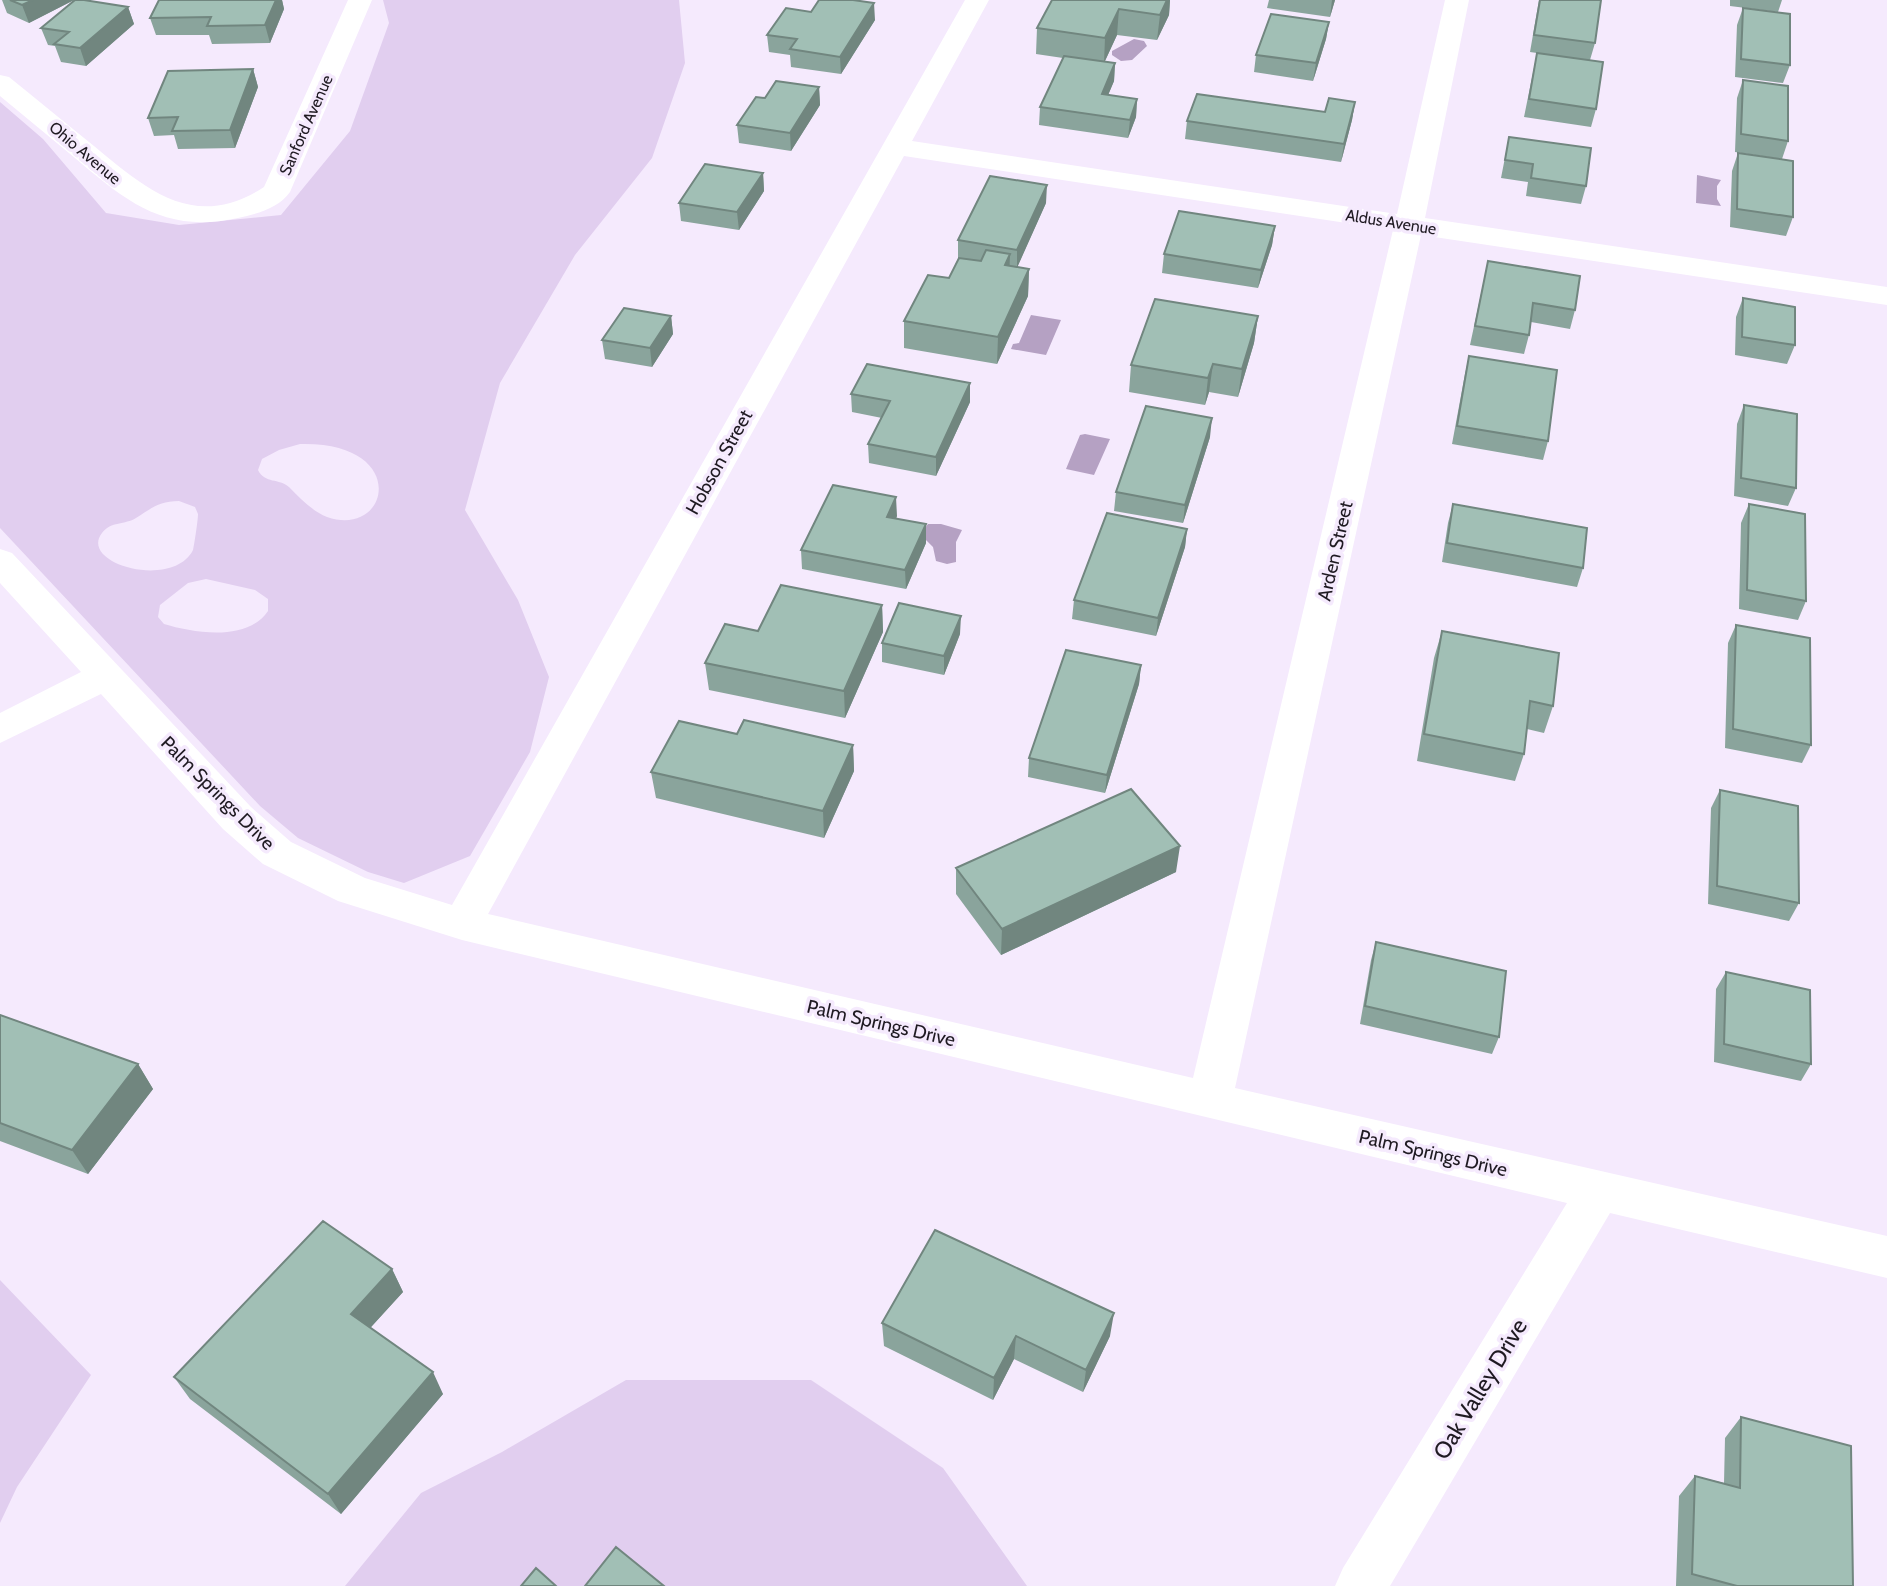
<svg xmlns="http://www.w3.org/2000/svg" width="1887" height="1586" font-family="Cabin,sans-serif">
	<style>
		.green { fill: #e1ceef; fill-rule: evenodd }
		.water { fill: #b5a1c3 }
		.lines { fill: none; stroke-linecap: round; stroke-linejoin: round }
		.minor { fill: #fff; fill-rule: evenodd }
		.wall { fill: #8aa49c }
		.shaded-wall { fill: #71867f }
		.building { fill: #a1bfb5; stroke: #71867f; stroke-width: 2 }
		.labels { text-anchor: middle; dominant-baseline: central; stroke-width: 7; stroke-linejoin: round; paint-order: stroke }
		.far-street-label { font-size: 16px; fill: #1f1a22; stroke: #f5eafd }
		.street-label { font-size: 19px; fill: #1f1a22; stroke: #f5eafd }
		.near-street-label { font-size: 23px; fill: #1f1a22; stroke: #f5eafd }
	</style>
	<rect width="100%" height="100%" fill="#f5eafd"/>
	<path class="green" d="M383 0H679L685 63 652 158 575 255 500 383 465 510 518 600 549 677 530 752 470 856 404 883 368 872 298 838 260 806 0 528V102L43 139 106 213 179 225 281 215 350 131 389 23ZM300 444C411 441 390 539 327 517 312 511 300 498 289 487 279 478 265 484 258 470L262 459 279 450ZM179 501 195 507 198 514C198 520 194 547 193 550 173 590 78 564 102 533 111 521 125 525 136 518 152 508 159 501 179 501ZM206 579 255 590 268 599V611C247 642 194 633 164 624L158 617 160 605 188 583Z
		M0 1280 91 1375 17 1487 0 1523Z
		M626 1380H811L943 1468 1027 1586H345L421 1493 502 1452Z"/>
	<path class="water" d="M1134 39 1144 41 1147 46 1132 60 1121 61 1112 55V51Z
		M1697 175 1721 180 1717 186V199L1721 206 1696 203Z
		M1031 315 1061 320 1046 355 1011 349 1013 344 1019 343Z
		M1085 434 1110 439 1094 475 1066 469 1080 435Z
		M928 524H941L962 530 956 542V562L947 564 936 561 933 547 920 534Z"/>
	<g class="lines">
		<path class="minor" d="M348 0H372L290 192C279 208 257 214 238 218 165 234 127 202 75 158 50 137 25 117 0 96V75L9 77C36 99 62 120 89 142 143 186 192 234 264 187Z
			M965 0H989L912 141 1397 214 1445 0H1469L1425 218 1887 287V305L1421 235 1235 1088 1887 1236V1278L1610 1213 1390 1586H1335L1343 1568 1567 1203 462 940 338 901 263 864 223 829 101 694 0 743V713L81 672 0 583V549L12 553 251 807 291 842 365 878 452 905ZM904 156 1393 230 1193 1078 488 914Z"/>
	</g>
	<path class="wall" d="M2 0H74L29 23 7 13Z
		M159 0H282L284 9 270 43 212 44 209 35H156L150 18Z
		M1052 0H1170L1169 15 1157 40 1117 35 1105 61 1115 63 1114 81 1108 95 1137 99 1136 117 1128 138 1039 125 1040 107 1063 58 1036 54 1037 28Z
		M1269 0H1335L1330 17 1267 8Z
		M1539 0H1601L1595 43 1590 60 1596 109 1591 127 1524 117 1537 53 1530 52Z
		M1730 0H1782L1778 12 1730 6Z
		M128 7 134 24 86 66 61 62 55 46 48 45 41 28Z
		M1743 8 1790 65 1783 83 1735 77 1737 25Z
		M875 20 841 74 791 67 790 55 769 52 767 35Z
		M1329 22 1326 39 1313 81 1254 72 1256 55Z
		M253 69 258 87 235 148 178 149 174 135 154 136 148 118Z
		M1743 80 1788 141 1782 159 1735 152 1737 98Z
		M819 87 820 105 791 151 739 143 737 125 765 98Z
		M1355 102 1352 120 1341 162 1185 139 1187 121 1325 112Z
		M1509 137 1586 186 1581 204 1526 196 1528 182 1501 178Z
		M1738 153 1793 217 1786 236 1730 227 1732 171Z
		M763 173 764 191 739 230 681 221 679 203Z
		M1046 203 1017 267 1029 269 1028 296 997 364 904 348V321L949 278 958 259V240Z
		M1275 226 1272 245 1258 288 1162 273 1164 254Z
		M1488 261 1575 310 1570 329 1531 322 1529 335 1524 354 1470 345Z
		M1743 298 1795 345 1787 364 1735 355 1736 317Z
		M671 316 673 334 652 367 605 359 602 340Z
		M1258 316 1254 343 1238 397 1209 392 1205 405 1129 392 1131 365Z
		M1469 356 1548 441 1543 460 1452 444 1465 374Z
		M851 394 970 402 936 476 869 463 868 444 882 418 852 412Z
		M1744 405 1796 488 1788 506 1734 496 1737 424Z
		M1210 437 1183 523 1114 511 1116 492Z
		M1453 504 1583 568 1577 587 1442 562 1448 523Z
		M1749 504 1806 601 1798 620 1739 609 1741 523Z
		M897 516 896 519 926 524V543L906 589 802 569 801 550Z
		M1187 529 1185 547 1156 636 1072 619 1074 600Z
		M882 605 883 632 845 718 709 690 705 663 758 631Z
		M1736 625 1811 745 1802 763 1725 748 1728 643Z
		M1442 631 1553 706 1544 733 1527 729 1524 754 1515 781 1417 761 1434 658Z
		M960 634 944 675 882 662V643Z
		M1141 665 1139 684 1105 793 1028 777 1029 758Z
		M737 734 853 745 854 771 824 838 656 798 651 772Z
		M1720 790 1799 903 1789 921 1708 904 1711 808Z
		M956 868 1176 872 1001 955 956 894Z
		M1376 942 1499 1037 1492 1054 1360 1024 1371 960Z
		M1726 972 1811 1064 1801 1081 1714 1062 1716 989Z
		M0 1015 138 1064 153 1089 88 1174 0 1141Z
		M392 1269 403 1292 370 1328 443 1394 341 1514 190 1399 174 1377Z
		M882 1323 1110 1336 1083 1392 1014 1359 993 1400 884 1346Z
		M1741 1417 1853 1586H1676L1679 1496 1695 1476 1724 1483 1725 1438Z"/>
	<path class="shaded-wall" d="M33 0H74L29 23 22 5Z
		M276 0H282L284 9 270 43 265 25Z
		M1167 0H1170L1169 15 1157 40 1160 15Z
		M1332 0H1335L1330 17Z
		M874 3 875 20 841 74 840 57Z
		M128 7 134 24 86 66 80 48Z
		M1119 9 1117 35 1104 63 1105 38Z
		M1329 22 1326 39 1313 81 1316 63Z
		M1115 63 1114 81 1101 112 1102 94Z
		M253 69 258 87 235 148 230 130Z
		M819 87 820 105 791 151 790 133Z
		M1137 99 1136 117 1128 138 1130 120Z
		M1355 102 1352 120 1341 162 1344 144Z
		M763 173 764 191 739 230 737 212Z
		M1047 185 1046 203 1017 268V250Z
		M1275 226 1272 245 1258 288 1261 270Z
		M1010 254 1009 281 1005 265Z
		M1029 269 1028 296 997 364 998 337Z
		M671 316 673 334 652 367 650 348Z
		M1258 316 1254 343 1238 397 1242 369Z
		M1213 364 1209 392 1205 405 1208 378Z
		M970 383V402L936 476V457Z
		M1212 418 1210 437 1183 523 1185 505Z
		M896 497 897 516 888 536 887 517Z
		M926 524V543L906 589 905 570Z
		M1187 529 1185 547 1156 636 1158 618Z
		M882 605 883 632 845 718 844 691Z
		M961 616 960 634 944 675V656Z
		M1141 665 1139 684 1105 793 1107 775Z
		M853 745 854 771 824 838 823 811Z
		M1180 846 1176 872 1001 955 1002 929Z
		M138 1064 153 1089 88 1174 72 1150Z
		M392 1269 403 1292 362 1337 351 1314Z
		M1114 1313 1110 1336 1083 1392 1086 1370Z
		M1016 1336 1014 1359 993 1400 994 1378Z
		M433 1372 443 1394 341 1514 328 1494Z"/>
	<path class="building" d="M10 0H33L22 5Z
		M75 0H84L128 7 80 48 54 44 69 32 41 28Z
		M159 0H276L265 25 207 26 211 17 150 18Z
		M819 0H853L874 3 840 57 790 49 797 39 767 35 786 8 811 12Z
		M1052 0H1167L1160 15 1119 9 1105 38 1037 28Z
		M1540 0H1601L1595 43 1534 35Z
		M1743 8 1790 14V65L1741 59Z
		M1271 14 1329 22 1316 63 1256 55Z
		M1537 53 1603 62 1596 109 1529 99Z
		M1064 56 1115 63 1102 94 1137 99 1130 120 1040 107Z
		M253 69 230 130 172 131 178 117 148 118 168 71Z
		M1743 80 1788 86V141L1741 134Z
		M776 81 819 87 790 133 737 125 756 97 765 98Z
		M1197 94 1325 112 1329 98 1355 102 1344 144 1187 121Z
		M1509 137 1591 148 1586 186 1531 178 1533 164 1505 160Z
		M1738 153 1793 161V217L1737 209Z
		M705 164 763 173 737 212 679 203Z
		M990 176 1047 185 1017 250 958 240Z
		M1179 211 1275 226 1261 270 1164 254Z
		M986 250 1010 254 1005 265 1029 269 998 337 904 321 928 275 949 278 959 258 981 261Z
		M1488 261 1580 276 1575 310 1533 303 1529 335 1475 326Z
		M1743 298 1795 307V345L1742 337Z
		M1155 299 1258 316 1242 369 1213 364 1208 378 1131 365Z
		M624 308 671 316 650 348 602 340Z
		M1469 356 1557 370 1548 441 1457 426Z
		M867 364 970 383 936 457 868 444 890 401 851 394Z
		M1744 405 1797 414 1796 488 1741 478Z
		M1146 406 1212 418 1185 505 1116 492Z
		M833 485 896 497 887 517 926 524 905 570 801 550Z
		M1453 504 1587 528 1583 568 1447 543Z
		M1749 504 1805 514 1806 601 1747 590Z
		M1107 513 1187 529 1158 618 1074 600Z
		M781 585 882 605 844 691 705 663 725 624 758 631Z
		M899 603 961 616 944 656 882 643Z
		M1736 625 1810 638 1811 745 1733 729Z
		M1442 631 1559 653 1553 706 1530 701 1524 754 1424 734Z
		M1066 650 1141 665 1107 775 1029 758Z
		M744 720 853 745 823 811 651 772 679 721 737 734Z
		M1131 789 1180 846 1002 929 956 868Z
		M1720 790 1798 806 1799 903 1717 886Z
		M1376 942 1506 971 1499 1037 1365 1006Z
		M1726 972 1810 990 1811 1064 1724 1044Z
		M0 1015 138 1064 72 1150 0 1123Z
		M323 1221 392 1269 351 1314 433 1372 328 1494 174 1377Z
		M935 1230 1114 1313 1086 1370 1016 1336 994 1378 882 1323Z
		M1741 1417 1851 1446 1853 1586H1737L1692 1574 1695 1476 1740 1488Z
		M616 1547 664 1586H585Z
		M536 1568 556 1586H521Z"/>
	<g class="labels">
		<g class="far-street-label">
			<text transform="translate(306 125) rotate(-66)">Sanford Avenue</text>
			<text transform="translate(85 153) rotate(40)">Ohio Avenue</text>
			<text transform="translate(1391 222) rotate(9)">Aldus Avenue</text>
		</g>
		<g class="street-label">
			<text transform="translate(719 462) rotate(-61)">Hobson Street</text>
			<text transform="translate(1335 551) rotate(-77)">Arden Street</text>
			<text transform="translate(218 793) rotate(45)">Palm Springs Drive</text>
			<text transform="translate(881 1023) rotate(13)">Palm Springs Drive</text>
			<text transform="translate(1433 1153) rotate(13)">Palm Springs Drive</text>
		</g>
		<g class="near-street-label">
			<text transform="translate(1480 1389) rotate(-59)">Oak Valley Drive</text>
		</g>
	</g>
</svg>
